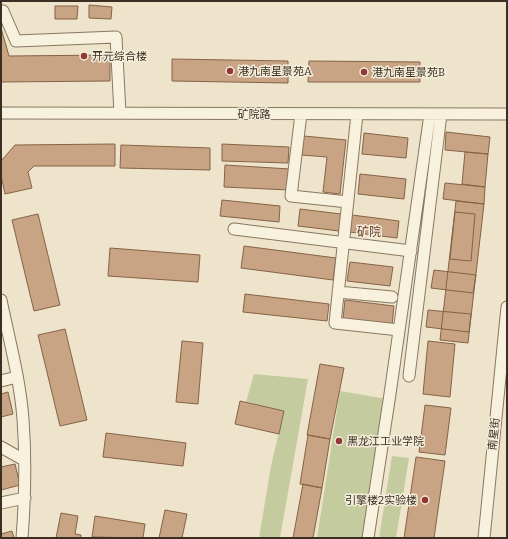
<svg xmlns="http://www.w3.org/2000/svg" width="508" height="539" font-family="Bitter,'Noto Sans SC',serif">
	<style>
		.green { fill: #c4cb9f }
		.building { fill: #c8a384; stroke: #866347 }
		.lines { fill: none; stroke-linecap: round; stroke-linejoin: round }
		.minor-casing { stroke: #897760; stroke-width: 13 }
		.minor { stroke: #f7f1de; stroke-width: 11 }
		.poi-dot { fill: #943634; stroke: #f4eedb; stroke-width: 1.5 }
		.labels { text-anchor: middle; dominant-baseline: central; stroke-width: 3; stroke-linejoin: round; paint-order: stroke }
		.poi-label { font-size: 11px; fill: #3a2f22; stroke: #f4eedb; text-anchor: start }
		.street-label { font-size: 11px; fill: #3a2f22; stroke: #f4eedb }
		.neighbourhood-label { font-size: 12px; fill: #643424; stroke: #f4eedb }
	</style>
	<rect width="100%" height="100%" fill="#ede4cb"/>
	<path class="green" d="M254 374 308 379 280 538H259L271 466 284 411 246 402Z
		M340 391 387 399 365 538H317Z
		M392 456 409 458 396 538H379Z"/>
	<path class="building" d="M89 5 112 7 111 19 89 18Z
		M55 6H78L77 19H55Z
		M1 28 9 56 110 55V81L1 82Z
		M172 59 288 61V83L172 81Z
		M309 61 420 62V82H308Z
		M446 132 490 137 488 154 445 150Z
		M364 133 408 138 406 158 362 154Z
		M304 136 346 140 340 194 323 192 327 157 302 155Z
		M115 144V166H34L28 172 32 188 5 194 1 175V161L15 145Z
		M222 144 289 147 288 163 222 161Z
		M121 145 210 148V170L120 168Z
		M465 152 488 154 485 187 462 184Z
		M225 165 290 169 289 190 224 187Z
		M360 174 406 179 404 199 358 194Z
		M445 183 485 187 484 204 443 199Z
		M222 200 280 206 279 222 220 216Z
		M456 201 484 204 468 343 440 340Z
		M300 209 341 214 339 231 298 226Z
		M455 212 475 214 471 261 450 259Z
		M38 214 60 305 34 311 12 220Z
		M352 215 399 221 397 238 350 232Z
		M244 246 336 258 333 280 241 268Z
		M110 248 200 255 198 282 108 276Z
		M350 262 393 267 390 286 347 281Z
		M434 270 476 275 473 293 431 288Z
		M245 294 329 304 327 321 243 312Z
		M345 300 394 306 392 325 343 319Z
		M428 310 471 314 469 332 426 327Z
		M65 329 87 420 60 426 38 335Z
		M182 341 203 343 198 404 176 402Z
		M428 341 455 344 450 397 423 394Z
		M320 364 344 368 330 439 307 435Z
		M8 392 13 414 1 417V394Z
		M240 401 284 411 279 434 235 424Z
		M425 405 451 408 445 455 419 452Z
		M106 433 186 443 183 466 103 457Z
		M308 435 330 439 322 488 300 484Z
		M416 457 445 461 434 538H404Z
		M15 464 20 485 1 490V467Z
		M303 484 322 488 313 538H293Z
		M165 510 187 514 182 538H159Z
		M61 513 78 516 75 534 81 535V538H56Z
		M95 516 145 524 143 538 92 537Z
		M12 531 14 538H1V534Z"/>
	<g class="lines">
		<defs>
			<path id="minor" d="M1 12 3 11 16 41 116 37 120 113
				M1 113 507 114
				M301 114 291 196 348 202
				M357 114 335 323 399 330
				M234 229 411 251
				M338 292 392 297
				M1 300C9 339 20 379 23 419 26 459 25 499 22 538
				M409 376 441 114
				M1 381 17 377
				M1 447 24 460
				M1 503 25 498
				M368 538 390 394 430 114
				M484 538 507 307"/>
		</defs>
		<use href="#minor" class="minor-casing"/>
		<use href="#minor" class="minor"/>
	</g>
	<g class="poi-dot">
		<circle cx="84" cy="56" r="4"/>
		<circle cx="230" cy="71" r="4"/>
		<circle cx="364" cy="72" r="4"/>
		<circle cx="339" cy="441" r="4"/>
		<circle cx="425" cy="500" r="4"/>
	</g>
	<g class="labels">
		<g class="poi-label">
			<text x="92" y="56">开元综合楼</text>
			<text x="238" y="71">港九南星景苑A</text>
			<text x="372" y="72">港九南星景苑B</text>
			<text x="347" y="441">黑龙江工业学院</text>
			<text x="417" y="500" text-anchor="end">引擎楼2实验楼</text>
		</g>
		<g class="street-label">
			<text x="254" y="114">矿院路</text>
			<text transform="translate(494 434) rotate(-84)">南星街</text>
		</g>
		<g class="neighbourhood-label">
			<text x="369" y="232">矿院</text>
		</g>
	</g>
	<rect width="508" height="539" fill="none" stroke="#3a2f22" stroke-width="4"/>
</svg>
